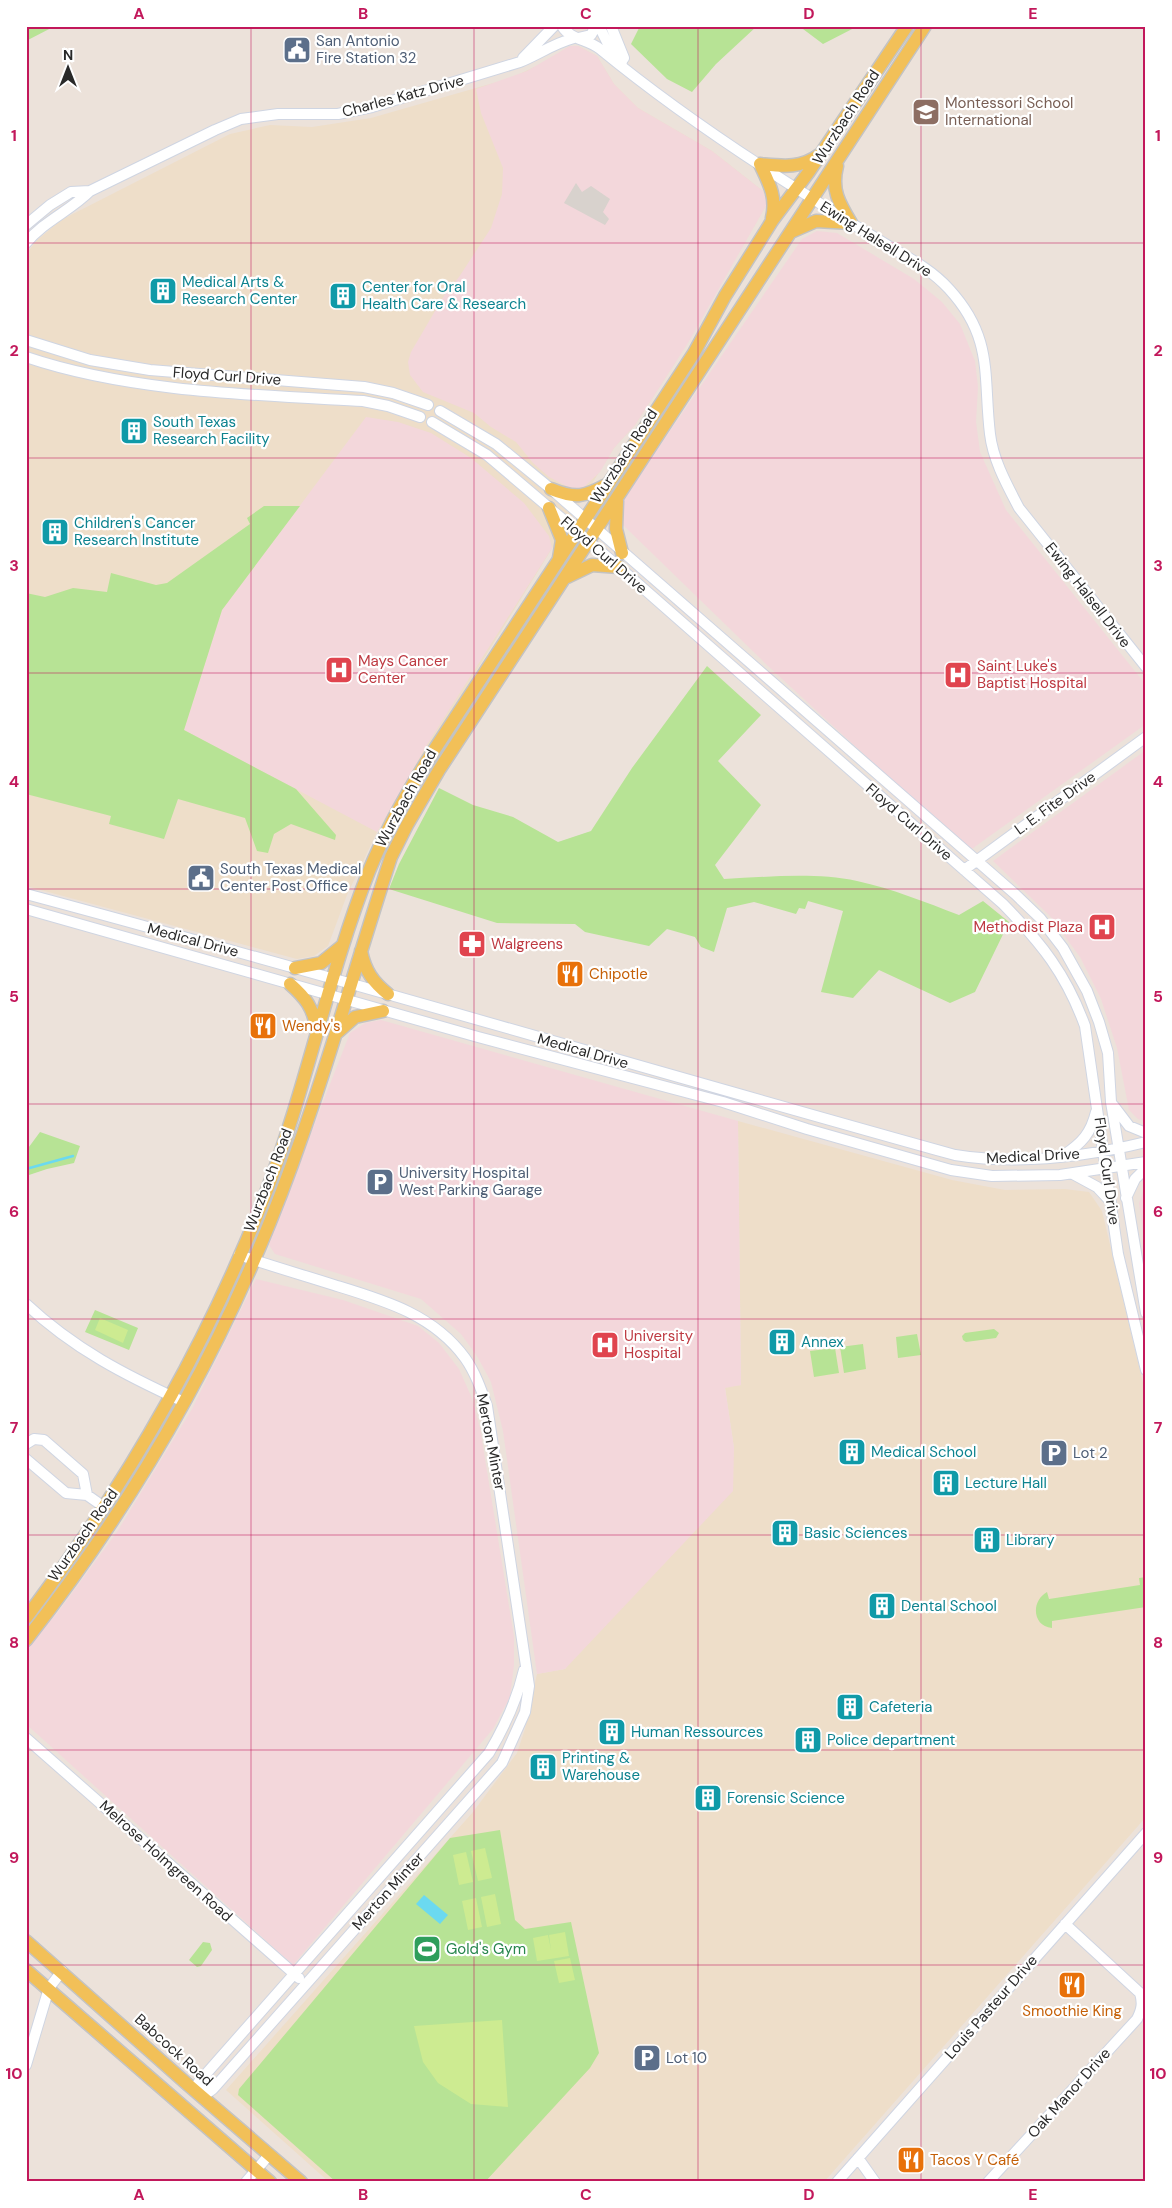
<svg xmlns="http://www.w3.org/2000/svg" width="1172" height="2208" font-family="'DM Sans',sans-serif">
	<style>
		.education { fill: #eedec9 }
		.medical { fill: #f3d7db }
		.green { fill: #b7e395 }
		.pitch { fill: #cdeb91 }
		.plaza { fill: #d8d2cd }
		.water { fill: #6bd9f0 }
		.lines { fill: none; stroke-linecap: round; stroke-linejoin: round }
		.stream { stroke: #6bd9f0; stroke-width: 2.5 }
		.minor-casing { stroke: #cfd5e2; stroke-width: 12 }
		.major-casing { stroke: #c3c3c3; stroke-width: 15 }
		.minor { stroke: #fff; stroke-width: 10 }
		.major { stroke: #f2c058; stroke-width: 12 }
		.grid { fill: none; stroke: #c2185b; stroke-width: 1; stroke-opacity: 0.55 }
		.labels { text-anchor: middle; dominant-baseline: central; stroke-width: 4.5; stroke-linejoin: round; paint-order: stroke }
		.service-label { font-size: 15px; fill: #4e5e75; stroke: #fff; text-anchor: start }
		.street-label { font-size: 15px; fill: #292929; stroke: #fff }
		.education-label { font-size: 15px; fill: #785e54; stroke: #fff; text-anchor: start }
		.culture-label { font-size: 15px; fill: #0d838f; stroke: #fff; text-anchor: start }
		.health-label { font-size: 15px; fill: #be3a42; stroke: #fff; text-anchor: start }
		.food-label { font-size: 15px; fill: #c56008; stroke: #fff; text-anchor: start }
		.leisure-label { font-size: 15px; fill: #27864d; stroke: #fff; text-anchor: start }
		.neatline { fill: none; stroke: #c2185b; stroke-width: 2 }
		.grid-label { font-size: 16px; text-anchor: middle; font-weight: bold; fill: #c2185b }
	</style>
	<rect width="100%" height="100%" fill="#ece2da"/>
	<path class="education" d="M570 46H578L597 56 614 84 638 108 712 151 763 191 767 204 675 363 635 425 614 448 377 832 347 895 328 946 314 956 297 959 26 886V255L35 242 61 220 230 134 270 125 312 127 371 118 511 78 545 62Z
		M738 1121 952 1180 1005 1190 1065 1189 1089 1192 1102 1211 1146 1396V1817L824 2182H329L226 2090 473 1812 517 1753 525 1729 537 1674 565 1669 734 1448 725 1387 741 1385Z"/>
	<path class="medical" d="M570 46H578L597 56 614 84 638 108 712 151 763 191 767 204 688 343 635 425 614 448 600 472 584 487 574 490 549 477 533 463 516 442 491 427 474 413 423 392 410 375 408 362 411 352 445 294 459 277 491 228 502 194 503 168 481 113 476 89 527 71Z
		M817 231 837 233 914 279 942 302 960 324 975 361 978 387 976 422 980 452 1006 510 1146 685V724L969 851 768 666 622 524 621 502 802 239Z
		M366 417 398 422 431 433 471 458 524 503 549 536 552 548 428 743 377 832 184 730 222 610Z
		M1146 750V1122L1138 1119 1129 1110 1117 1048 1101 999 1080 957 1050 916 993 861Z
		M381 1020 738 1121 741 1385 725 1388 734 1448 733 1491 565 1669 537 1674 503 1431 491 1382 477 1356 461 1334 421 1299 275 1254 269 1245 273 1230 350 1033 365 1023Z
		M1146 1183V1255L1139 1203Z
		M256 1279 343 1300 418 1326 439 1343 459 1369 471 1396 480 1428 514 1637V1665L510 1697 493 1729 293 1965 26 1724V1649L58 1612 117 1532 192 1409Z"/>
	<path class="green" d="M26 26H55L26 41Z
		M640 26H757L716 64 692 92 667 79 631 44Z
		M799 26H858L823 44Z
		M264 506H300L222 610 184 730 296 789 336 835 335 840 291 824 274 834 268 853 257 851 245 818 178 799 164 839 109 824 111 816 26 794V593L45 597 73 588 107 592 111 573 156 585 167 583 250 524 247 518Z
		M707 666 761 715 718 761 761 805 715 865 724 879C767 877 815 872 857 881 893 889 925 902 959 915L983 901 1009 922 975 992 950 1003 879 970 853 998 821 992 843 911 808 901 805 909 799 908 796 914 754 902 727 908 714 952 701 947 695 937 667 929 649 946 585 932 575 924 497 923 389 889 399 864 439 788 473 805 513 817 558 842 591 831 632 768Z
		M40 1132 80 1146 74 1163 47 1169 26 1176V1151Z
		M95 1310 138 1328 129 1350 85 1332Z
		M994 1329 999 1333 996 1338 966 1342 963 1340 962 1336 965 1333Z
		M917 1334 921 1355 898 1358 896 1337Z
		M863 1344 866 1369 844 1373 840 1347Z
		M835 1348 839 1373 814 1377 810 1351Z
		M1146 1577V1607L1052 1621V1628C1032 1626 1031 1601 1047 1592L1049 1599 1140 1585 1139 1578Z
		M500 1830 515 1920 525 1929 571 1922 599 2053 590 2068 485 2182H336L238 2095 239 2089 450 1838Z
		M203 1942 210 1943 212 1950 201 1966 197 1967 189 1960Z"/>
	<path class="pitch" d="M100 1318 128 1330 123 1343 95 1330Z
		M485 1848 492 1878 478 1881 471 1851Z
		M466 1852 473 1882 459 1885 453 1855Z
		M495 1894 501 1924 487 1927 481 1897Z
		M476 1898 482 1927 468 1930 462 1901Z
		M565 1932 569 1956 537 1961 533 1938 548 1935 551 1950 549 1935Z
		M570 1958 575 1980 559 1983 554 1961Z
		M502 2020 508 2107 471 2104 438 2083 423 2062 414 2026Z"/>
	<path class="plaza" d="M576 183 582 192 591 186 610 199 603 212 609 219 605 225 564 203Z"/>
	<path class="water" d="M424 1895 448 1915 440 1924 416 1904Z"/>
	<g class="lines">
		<path class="stream" d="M26 1169 73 1156"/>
		<defs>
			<path id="minor" d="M562 26C570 40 588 39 600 49 667 104 739 153 813 199 838 215 862 230 887 245 909 258 932 270 949 289 994 338 983 376 990 434 993 460 1007 485 1019 508L1146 667
				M599 26 609 46 622 62
				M611 26 624 58
				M578 38 591 35 596 26
				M523 58 554 26
				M26 225 50 205 71 192 90 191
				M26 243C44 221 70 211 90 191L215 130 241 119 278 114H338L372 107 520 62C539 54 555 43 574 38
				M26 340 90 360 150 370 364 387 393 393 428 405
				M26 357C129 392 254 395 363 401L388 406 420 417
				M440 411 496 444 551 489 1015 894 1040 918 1063 948 1087 991 1099 1022 1108 1053 1111 1102 1146 1313
				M432 422 487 455 619 567 1003 904C1042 944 1066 974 1085 1026L1118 1254 1146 1370
				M964 870 1146 737
				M26 894C337 977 645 1069 955 1155 1017 1165 1085 1157 1146 1142
				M26 909 478 1037 723 1102 807 1129 951 1170 992 1176 1060 1175 1146 1162
				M1113 1105 1129 1126 1146 1133
				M1064 1155C1082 1143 1091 1133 1096 1112
				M1073 1174 1097 1187 1111 1202
				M1126 1198 1135 1179 1146 1168
				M26 1304C74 1349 125 1375 184 1402
				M26 1444 34 1439 44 1440 83 1474 87 1495
				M26 1459 66 1493 87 1495 104 1507
				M26 1738 299 1978
				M26 2065 49 1988 62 1971
				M201 2091 209 2092 213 2089 502 1763 525 1712 529 1686 487 1406C481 1389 475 1372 465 1358 433 1314 383 1300 334 1285 303 1275 271 1266 239 1255
				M201 2091 198 2083 489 1753C505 1726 517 1700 524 1670
				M858 2158 875 2182
				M246 2182 269 2155
				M837 2182 1146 1833
				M988 2182 1137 2019C1142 2009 1143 2003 1140 1993L1065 1924"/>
			<path id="major" d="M760 164C782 166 800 169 819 155
				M760 164C769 183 777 197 772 218
				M837 166C831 190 839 203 851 223
				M791 232 816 221 851 223
				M551 489C576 499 584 497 608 484
				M617 501 616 529 622 553
				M549 508 562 540 559 558
				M567 577 592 565 619 567
				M361 951C365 971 373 982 388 994
				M295 968 321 963 342 946
				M290 984C306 998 313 1008 317 1029
				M338 1032 355 1017 383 1011
				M26 1618C125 1487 208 1344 267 1190 307 1086 328 975 369 871 385 832 405 796 427 761L694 353 725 296 772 221 808 173 907 26
				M26 1640C126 1513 209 1373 270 1222 318 1103 351 979 391 857L407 825 439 770 925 26
				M26 1941 186 2083 301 2182
				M26 1970 270 2182"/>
		</defs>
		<use href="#minor" class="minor-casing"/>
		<use href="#major" class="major-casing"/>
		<use href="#minor" class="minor"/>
		<use href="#major" class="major"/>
	</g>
	<path class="grid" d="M251 26V2182M474 26V2182M698 26V2182M921 26V2182M26 243H1146M26 458H1146M26 673H1146M26 889H1146M26 1104H1146M26 1319H1146M26 1535H1146M26 1750H1146M26 1965H1146"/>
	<defs>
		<symbol id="civic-square" viewBox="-11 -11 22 22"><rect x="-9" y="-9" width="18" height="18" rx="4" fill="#5c6f8a" stroke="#fff"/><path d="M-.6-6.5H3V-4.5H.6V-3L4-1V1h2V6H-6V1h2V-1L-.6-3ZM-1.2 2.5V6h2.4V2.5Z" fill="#fff"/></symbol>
		<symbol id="school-square" viewBox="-11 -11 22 22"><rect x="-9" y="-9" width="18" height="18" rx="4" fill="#8d6e63" stroke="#fff"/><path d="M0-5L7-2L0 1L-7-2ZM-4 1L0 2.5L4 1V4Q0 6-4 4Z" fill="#fff"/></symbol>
		<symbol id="building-square" viewBox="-11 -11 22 22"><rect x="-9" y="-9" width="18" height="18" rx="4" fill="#0f9aa8" stroke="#fff"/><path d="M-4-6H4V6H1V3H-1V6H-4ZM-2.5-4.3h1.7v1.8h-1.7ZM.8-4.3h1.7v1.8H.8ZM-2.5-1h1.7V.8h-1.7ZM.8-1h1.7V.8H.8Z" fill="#fff"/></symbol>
		<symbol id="hospital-square" viewBox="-11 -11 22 22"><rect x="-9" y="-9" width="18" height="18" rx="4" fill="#e0444e" stroke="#fff"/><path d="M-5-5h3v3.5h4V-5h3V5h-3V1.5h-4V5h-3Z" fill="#fff"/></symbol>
		<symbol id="pharmacy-square" viewBox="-11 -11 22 22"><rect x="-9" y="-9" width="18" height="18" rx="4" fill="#e0444e" stroke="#fff"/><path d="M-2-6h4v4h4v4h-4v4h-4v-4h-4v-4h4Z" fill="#fff"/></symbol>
		<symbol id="restaurant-square" viewBox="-11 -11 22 22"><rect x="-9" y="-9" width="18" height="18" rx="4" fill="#e8710a" stroke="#fff"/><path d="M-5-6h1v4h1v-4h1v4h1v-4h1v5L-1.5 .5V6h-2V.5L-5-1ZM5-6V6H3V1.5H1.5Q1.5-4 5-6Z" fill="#fff"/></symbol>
		<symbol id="parking-square" viewBox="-11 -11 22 22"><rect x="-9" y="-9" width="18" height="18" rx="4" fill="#5c6f8a" stroke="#fff"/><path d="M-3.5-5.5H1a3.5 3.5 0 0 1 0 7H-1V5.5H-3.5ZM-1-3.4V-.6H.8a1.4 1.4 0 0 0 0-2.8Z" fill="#fff"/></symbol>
		<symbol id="stadium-square" viewBox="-11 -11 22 22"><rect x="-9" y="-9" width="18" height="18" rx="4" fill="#2e9e5b" stroke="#fff"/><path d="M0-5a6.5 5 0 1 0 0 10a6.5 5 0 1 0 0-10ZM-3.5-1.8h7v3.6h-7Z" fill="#fff"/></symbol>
	</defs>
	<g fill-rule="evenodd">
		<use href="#civic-square" x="281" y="34" width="32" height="32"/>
		<use href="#school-square" x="910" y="96" width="32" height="32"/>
		<use href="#building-square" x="147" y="275" width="32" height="32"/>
		<use href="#building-square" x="327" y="280" width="32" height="32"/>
		<use href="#building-square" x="118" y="415" width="32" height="32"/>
		<use href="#building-square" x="39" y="516" width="32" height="32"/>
		<use href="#hospital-square" x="323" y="654" width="32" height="32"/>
		<use href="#hospital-square" x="942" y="659" width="32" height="32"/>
		<use href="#civic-square" x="185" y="862" width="32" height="32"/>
		<use href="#hospital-square" x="1086" y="911" width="32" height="32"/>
		<use href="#pharmacy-square" x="456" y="928" width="32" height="32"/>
		<use href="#restaurant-square" x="554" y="958" width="32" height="32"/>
		<use href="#restaurant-square" x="247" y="1010" width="32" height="32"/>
		<use href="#parking-square" x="364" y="1166" width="32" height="32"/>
		<use href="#building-square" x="766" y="1326" width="32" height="32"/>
		<use href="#hospital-square" x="589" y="1329" width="32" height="32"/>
		<use href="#building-square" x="836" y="1436" width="32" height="32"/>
		<use href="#parking-square" x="1038" y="1437" width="32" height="32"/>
		<use href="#building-square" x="930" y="1467" width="32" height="32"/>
		<use href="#building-square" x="769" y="1517" width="32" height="32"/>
		<use href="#building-square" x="971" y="1524" width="32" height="32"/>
		<use href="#building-square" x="866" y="1590" width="32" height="32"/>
		<use href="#building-square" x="834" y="1691" width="32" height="32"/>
		<use href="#building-square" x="596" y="1716" width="32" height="32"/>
		<use href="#building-square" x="792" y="1724" width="32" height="32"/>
		<use href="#building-square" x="527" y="1751" width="32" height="32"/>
		<use href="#building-square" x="692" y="1782" width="32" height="32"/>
		<use href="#stadium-square" x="411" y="1933" width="32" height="32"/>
		<use href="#restaurant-square" x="1056" y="1969" width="32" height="32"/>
		<use href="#parking-square" x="631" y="2042" width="32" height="32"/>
		<use href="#restaurant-square" x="895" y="2144" width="32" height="32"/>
	</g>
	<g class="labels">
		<g class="service-label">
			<text x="316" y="41">San Antonio<tspan x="316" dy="17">Fire Station 32</tspan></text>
			<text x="220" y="869">South Texas Medical<tspan x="220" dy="17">Center Post Office</tspan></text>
			<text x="399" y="1173">University Hospital<tspan x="399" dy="17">West Parking Garage</tspan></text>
			<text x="1073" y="1453">Lot 2</text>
			<text x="666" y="2058">Lot 10</text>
		</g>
		<g class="street-label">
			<text transform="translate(403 96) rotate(-15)">Charles Katz Drive</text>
			<text transform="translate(846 117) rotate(-57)">Wurzbach Road</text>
			<text transform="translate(876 239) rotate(32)">Ewing Halsell Drive</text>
			<text transform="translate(227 376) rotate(4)">Floyd Curl Drive</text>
			<text transform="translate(624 456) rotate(-57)">Wurzbach Road</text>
			<text transform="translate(604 555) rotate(41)">Floyd Curl Drive</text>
			<text transform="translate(1088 595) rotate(52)">Ewing Halsell Drive</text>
			<text transform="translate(406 798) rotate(-61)">Wurzbach Road</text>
			<text transform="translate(1055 803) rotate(-36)">L. E. Fite Drive</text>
			<text transform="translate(909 822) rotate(41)">Floyd Curl Drive</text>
			<text transform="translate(193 940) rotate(15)">Medical Drive</text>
			<text transform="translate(583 1051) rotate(16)">Medical Drive</text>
			<text transform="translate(1033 1156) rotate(-3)">Medical Drive</text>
			<text transform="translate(1107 1171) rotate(82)">Floyd Curl Drive</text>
			<text transform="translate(268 1180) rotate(-69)">Wurzbach Road</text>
			<text transform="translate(491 1442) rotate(79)">Merton Minter</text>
			<text transform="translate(83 1535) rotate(-55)">Wurzbach Road</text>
			<text transform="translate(166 1861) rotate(42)">Melrose Holmgreen Road</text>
			<text transform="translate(388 1891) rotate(-48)">Merton Minter</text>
			<text transform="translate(991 2007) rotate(-49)">Louis Pasteur Drive</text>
			<text transform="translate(174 2050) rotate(42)">Babcock Road</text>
			<text transform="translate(1069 2093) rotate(-48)">Oak Manor Drive</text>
		</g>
		<g class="education-label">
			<text x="945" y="103">Montessori School<tspan x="945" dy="17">International</tspan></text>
		</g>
		<g class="culture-label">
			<text x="182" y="282">Medical Arts &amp;<tspan x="182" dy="17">Research Center</tspan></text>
			<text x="362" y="287">Center for Oral<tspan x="362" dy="17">Health Care &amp; Research</tspan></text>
			<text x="153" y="422">South Texas<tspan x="153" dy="17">Research Facility</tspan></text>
			<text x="74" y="523">Children's Cancer<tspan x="74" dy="17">Research Institute</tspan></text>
			<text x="801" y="1342">Annex</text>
			<text x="871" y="1452">Medical School</text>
			<text x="965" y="1483">Lecture Hall</text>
			<text x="804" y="1533">Basic Sciences</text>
			<text x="1006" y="1540">Library</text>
			<text x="901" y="1606">Dental School</text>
			<text x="869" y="1707">Cafeteria</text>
			<text x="631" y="1732">Human Ressources</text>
			<text x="827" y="1740">Police department</text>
			<text x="562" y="1758">Printing &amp;<tspan x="562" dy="17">Warehouse</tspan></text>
			<text x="727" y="1798">Forensic Science</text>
		</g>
		<g class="health-label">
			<text x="358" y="661">Mays Cancer<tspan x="358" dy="17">Center</tspan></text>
			<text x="977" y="666">Saint Luke's<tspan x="977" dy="17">Baptist Hospital</tspan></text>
			<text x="1083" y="927" text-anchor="end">Methodist Plaza</text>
			<text x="491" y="944">Walgreens</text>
			<text x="624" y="1336">University<tspan x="624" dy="17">Hospital</tspan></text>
		</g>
		<g class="food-label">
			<text x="589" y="974">Chipotle</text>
			<text x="282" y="1026">Wendy's</text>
			<text x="1072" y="2011" text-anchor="middle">Smoothie King</text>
			<text x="930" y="2160">Tacos Y Café</text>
		</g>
		<g class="leisure-label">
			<text x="446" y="1949">Gold's Gym</text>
		</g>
	</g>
	<rect width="1172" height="2208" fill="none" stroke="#ffffff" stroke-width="55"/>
	<g transform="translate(68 68)" stroke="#ffffff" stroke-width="4" paint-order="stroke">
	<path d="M0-4L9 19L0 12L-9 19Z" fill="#292929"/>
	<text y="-8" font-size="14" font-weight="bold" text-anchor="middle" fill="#292929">N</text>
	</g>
	<rect x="28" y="28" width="1116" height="2152" class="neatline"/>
	<g class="grid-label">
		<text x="139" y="19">A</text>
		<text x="363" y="19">B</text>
		<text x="586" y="19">C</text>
		<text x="809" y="19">D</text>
		<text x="1033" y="19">E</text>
		<text x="14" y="141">1</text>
		<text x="1158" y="141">1</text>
		<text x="14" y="356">2</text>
		<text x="1158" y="356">2</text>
		<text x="14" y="571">3</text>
		<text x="1158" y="571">3</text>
		<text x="14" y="787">4</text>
		<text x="1158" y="787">4</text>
		<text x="14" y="1002">5</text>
		<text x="1158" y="1002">5</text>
		<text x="14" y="1217">6</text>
		<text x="1158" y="1217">6</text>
		<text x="14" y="1433">7</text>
		<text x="1158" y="1433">7</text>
		<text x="14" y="1648">8</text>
		<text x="1158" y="1648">8</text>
		<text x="14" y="1863">9</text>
		<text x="1158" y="1863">9</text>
		<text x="14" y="2079">10</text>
		<text x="1158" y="2079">10</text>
		<text x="139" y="2200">A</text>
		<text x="363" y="2200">B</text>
		<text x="586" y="2200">C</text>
		<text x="809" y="2200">D</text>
		<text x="1033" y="2200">E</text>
	</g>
</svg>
